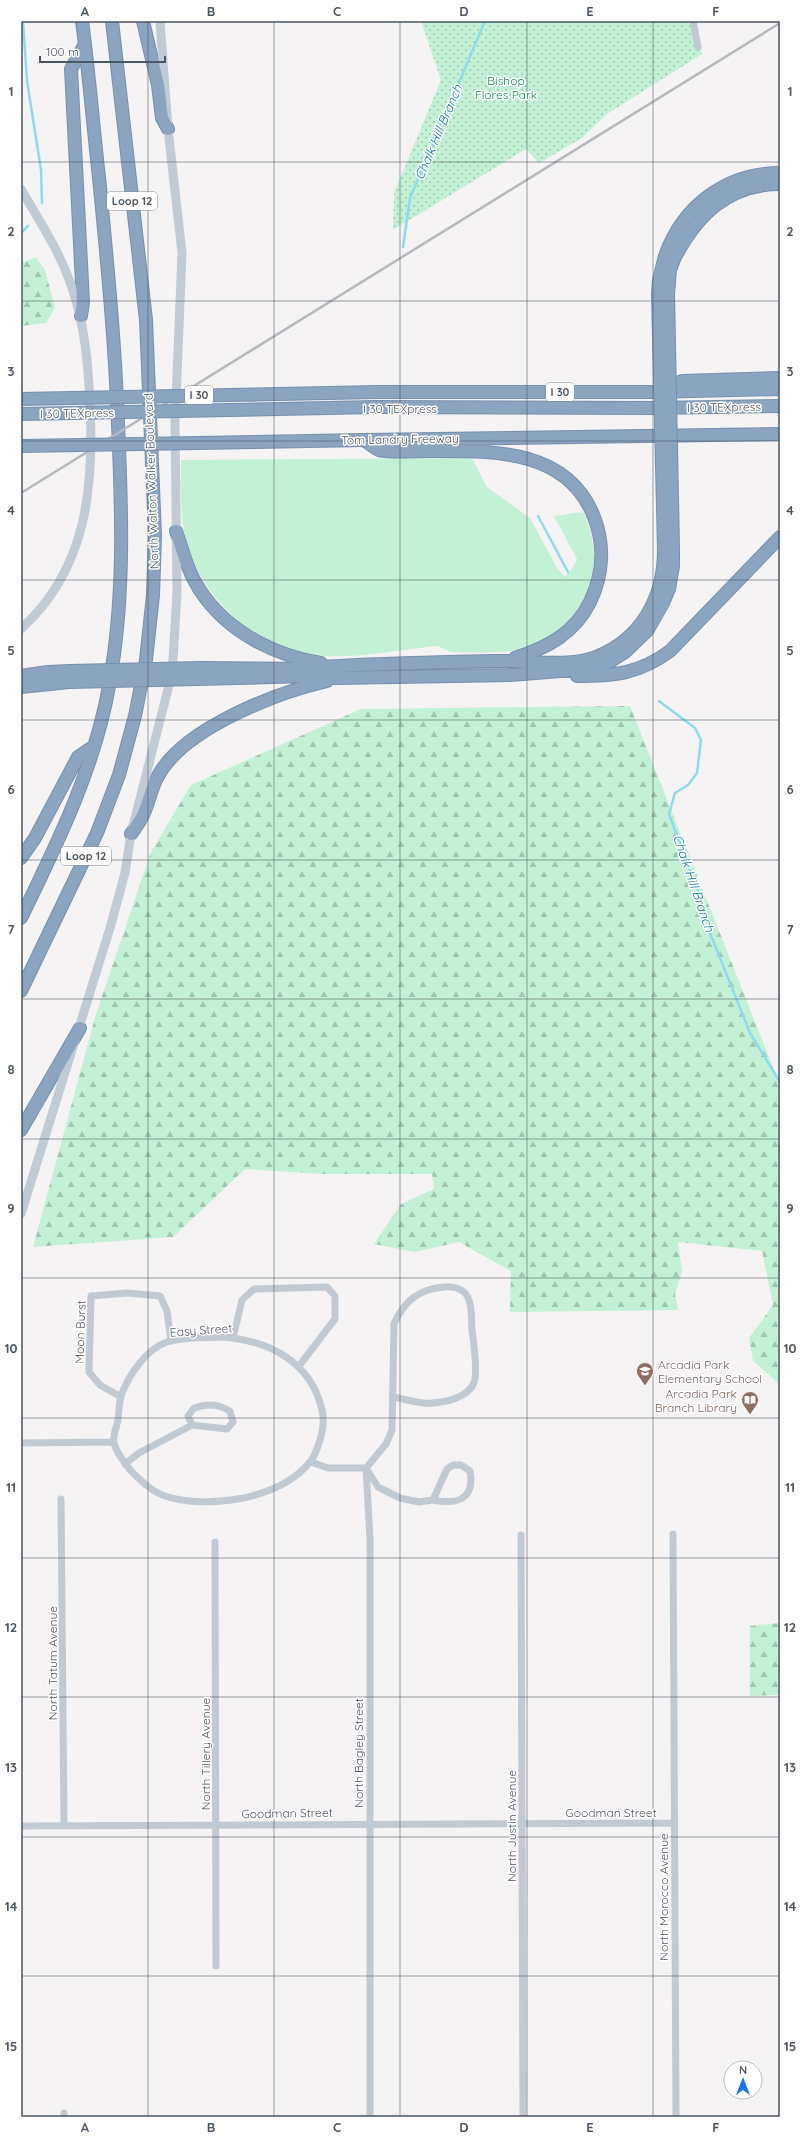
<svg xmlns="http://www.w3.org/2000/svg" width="801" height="2138" font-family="Quicksand,sans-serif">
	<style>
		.grass { fill: #c3f1d5 }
		.forest { fill: url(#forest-firs) }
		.park { fill: url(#park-dots) }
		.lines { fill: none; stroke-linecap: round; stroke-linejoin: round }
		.stream { stroke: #90daee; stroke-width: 2.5 }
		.motorway-casing { stroke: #7690ad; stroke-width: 14 }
		.minor { stroke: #c1cad2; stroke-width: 7 }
		.secondary { stroke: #c1cbd6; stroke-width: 9 }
		.motorway { stroke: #8ba5c1; stroke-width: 12 }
		.rail { stroke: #b5b8bd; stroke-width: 2.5 }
		.motorway-bridge-casing { stroke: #7690ad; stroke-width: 14; stroke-linecap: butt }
		.motorway-bridge { stroke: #8ba5c1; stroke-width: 12 }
		.grid { fill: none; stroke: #4a5661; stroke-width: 1; stroke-opacity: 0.55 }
		.labels { text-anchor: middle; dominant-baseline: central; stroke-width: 3; stroke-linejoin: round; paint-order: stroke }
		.shield { fill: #fff; stroke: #808990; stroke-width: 1 }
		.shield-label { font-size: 11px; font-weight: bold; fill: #4a5661 }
		.park-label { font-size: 12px; fill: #17864f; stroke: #fff }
		.street-label { font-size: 12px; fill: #4a5661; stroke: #fff }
		.education-label { font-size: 12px; fill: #785e54; stroke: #fff; text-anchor: start }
		.water-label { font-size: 13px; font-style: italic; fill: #0c7c9b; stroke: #fff }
		.neatline { fill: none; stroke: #4a5661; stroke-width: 1.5 }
		.grid-label { font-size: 13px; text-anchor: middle; font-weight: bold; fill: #4a5661 }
	</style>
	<defs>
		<pattern id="forest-firs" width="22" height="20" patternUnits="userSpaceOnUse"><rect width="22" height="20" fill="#c3f1d5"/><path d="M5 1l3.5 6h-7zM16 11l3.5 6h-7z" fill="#a0c6b0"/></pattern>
		<pattern id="park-dots" width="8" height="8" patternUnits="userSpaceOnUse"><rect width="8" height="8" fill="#c3f1d5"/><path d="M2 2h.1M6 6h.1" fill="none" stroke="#a0c6b0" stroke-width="1.8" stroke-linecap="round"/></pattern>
	</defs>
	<rect width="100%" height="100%" fill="#f5f3f3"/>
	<path class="grass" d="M472 458 487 487 530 518 557 568 565 577 573 567 577 559 554 516 583 512C611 568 584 639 518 650 497 653 474 653 453 652 446 652 441 646 435 646 398 650 362 658 325 656 256 651 198 598 184 531 180 508 181 483 181 460Z"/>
	<path class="forest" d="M36 257 45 270 55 308 46 323 21 326V263Z
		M630 706 780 1085V1390L777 1382 753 1361 749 1338 773 1305 762 1251 678 1242 682 1272 675 1294 678 1310 510 1312 511 1271 459 1242 415 1252 374 1244 401 1204 434 1189 432 1174H319L245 1169 173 1237 33 1247 96 1014 151 852 191 785 361 709Z
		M780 1623V1695L750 1696V1626Z"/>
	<path class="park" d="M421 21H693L702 54 607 114 582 138 539 163 526 149 393 230 394 193 441 80Z"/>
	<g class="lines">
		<path class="stream" d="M23 21 27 81 41 170 42 203
			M21 233 28 226
			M403 247 410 198 485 21
			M538 516 568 572
			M659 701 695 728 701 740 697 773 688 785 675 793 669 814 705 909 710 933 750 1033 780 1082"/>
		<defs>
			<path id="motorway" d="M143 21 158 85 162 118 168 129
				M665 256C683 206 726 173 780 173
				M674 259C697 215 728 184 780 184
				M81 316 83 302 71 69 85 44
				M662 388 682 381 780 378
				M377 392H651L780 389
				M377 407 652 408 780 406
				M364 440C369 443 374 448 379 450 386 453 417 451 427 451 489 451 567 447 594 517 605 545 603 575 590 602 575 633 547 648 515 658
				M364 440 780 434
				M176 531C182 548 186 565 194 580 219 627 270 655 321 663
				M200 668C235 668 271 669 306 669 317 668 328 666 339 666 391 663 444 662 496 661 528 660 565 668 596 657 642 639 664 597 664 550
				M21 676 48 672 70 671
				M577 676C614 676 639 674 670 651L780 537
				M198 679 307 676 337 678 510 675 586 669 609 662 625 652 647 631 663 603 669 589 673 566V549
				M21 687 69 682
				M131 834C135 828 140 822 143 815 149 803 151 788 158 776 184 728 276 693 327 681
				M21 858 35 838 78 757 94 746
				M21 918C57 844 95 767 109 686 125 599 122 512 118 424 115 341 107 260 99 177 93 125 89 73 82 21
				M21 991 97 833 119 775 135 716 146 660 153 595 155 535 146 320 112 21
				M21 1130 80 1028"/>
		</defs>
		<use href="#motorway" class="motorway-casing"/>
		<path class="minor" d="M693 21 698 47
			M221 1337C268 1340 311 1361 322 1410 325 1421 322 1435 318 1446 316 1451 314 1458 310 1462 280 1499 208 1510 165 1496 151 1491 141 1481 131 1471 125 1463 116 1453 114 1443 112 1437 117 1426 118 1420 119 1411 119 1401 122 1393 130 1374 146 1349 167 1342 183 1337 204 1338 221 1337Z
			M233 1338 242 1300 254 1289 327 1287 335 1296V1319L299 1366
			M121 1397 100 1385 89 1372 91 1296 127 1293 160 1296 167 1311 171 1341
			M21 1443 113 1442
			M311 1462 328 1468H366L378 1487 400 1498 419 1502 433 1500
			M125 1464 139 1453 192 1425 227 1429 233 1422 230 1411C217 1404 209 1403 194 1408L188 1416 192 1425
			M453 1465H461L470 1471C475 1499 458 1505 433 1500L447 1469Z
			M61 1499 64 1826
			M673 1534 676 2117
			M521 1535 523 2117
			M215 1542 216 1966
			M21 1826 674 1823
			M64 2113V2117
			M370 2117V1538L366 1468 386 1444 392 1430 394 1324C404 1301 419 1289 444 1287 450 1286 460 1288 464 1292 473 1300 471 1320 472 1330 474 1345 477 1364 475 1379 471 1399 440 1404 423 1403 414 1402 403 1399 394 1397"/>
		<path class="secondary" d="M21 189C40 222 62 255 73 291 85 328 88 364 90 402 94 486 88 568 21 629
			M21 1214 110 928 125 873 131 834 168 689 173 660 177 592 175 424 182 253 168 129 160 21"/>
		<use href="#motorway" class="motorway"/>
		<path class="rail" d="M21 493 780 23"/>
		<defs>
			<path id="motorway-bridge" d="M21 399 377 392
				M21 414 377 407
				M21 446 364 440
				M673 549 668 294 670 270 674 259
				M664 550 658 294 659 280 665 256
				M70 671 200 668
				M69 682 198 679"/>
		</defs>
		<use href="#motorway-bridge" class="motorway-bridge-casing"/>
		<use href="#motorway-bridge" class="motorway-bridge"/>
	</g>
	<path class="grid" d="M148 21V2117M274 21V2117M400 21V2117M527 21V2117M653 21V2117M21 162H780M21 301H780M21 441H780M21 580H780M21 720H780M21 860H780M21 999H780M21 1139H780M21 1278H780M21 1418H780M21 1558H780M21 1697H780M21 1837H780M21 1976H780"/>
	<defs>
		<symbol id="school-pin" viewBox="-11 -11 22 30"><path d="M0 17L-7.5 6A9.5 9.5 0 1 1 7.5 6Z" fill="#8d6e63" stroke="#fff"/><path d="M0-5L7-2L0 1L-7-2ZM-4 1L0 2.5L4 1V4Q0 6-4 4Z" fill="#fff"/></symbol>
		<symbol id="library-pin" viewBox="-11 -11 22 30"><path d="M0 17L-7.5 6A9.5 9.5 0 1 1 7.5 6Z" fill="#8d6e63" stroke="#fff"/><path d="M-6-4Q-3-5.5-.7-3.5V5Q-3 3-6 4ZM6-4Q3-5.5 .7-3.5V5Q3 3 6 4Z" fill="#fff"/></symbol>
	</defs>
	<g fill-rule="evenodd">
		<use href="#school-pin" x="635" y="1361" width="20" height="27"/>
		<use href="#library-pin" x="740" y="1390" width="20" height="27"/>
	</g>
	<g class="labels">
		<g class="shield">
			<rect x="107" y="192" width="50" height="18" rx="3"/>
			<rect x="546" y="383" width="28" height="18" rx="3"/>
			<rect x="185" y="386" width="28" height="18" rx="3"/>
			<rect x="61" y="847" width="50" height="18" rx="3"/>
		</g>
		<g class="shield-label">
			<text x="132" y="201">Loop 12</text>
			<text x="560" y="392">I 30</text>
			<text x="199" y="395">I 30</text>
			<text x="86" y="856">Loop 12</text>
		</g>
		<g class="park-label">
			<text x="506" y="80">Bishop<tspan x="506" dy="14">Flores Park</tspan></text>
		</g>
		<g class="street-label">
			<text transform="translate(724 407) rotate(-1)">I 30 TEXpress</text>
			<text x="400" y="408">I 30 TEXpress</text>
			<text transform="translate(77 413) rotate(-1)">I 30 TEXpress</text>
			<text transform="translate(400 439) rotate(-1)">Tom Landry Freeway</text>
			<text transform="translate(151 481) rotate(-92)">North Walton Walker Boulevard</text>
			<text transform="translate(201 1330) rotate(-4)">Easy Street</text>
			<text transform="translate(80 1332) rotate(-88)">Moon Burst</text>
			<text transform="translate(52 1663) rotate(-90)">North Tatum Avenue</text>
			<text transform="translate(358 1753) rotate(-90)">North Bagley Street</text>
			<text transform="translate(205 1754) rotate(-90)">North Tillery Avenue</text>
			<text x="611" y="1812">Goodman Street</text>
			<text transform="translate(287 1813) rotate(-1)">Goodman Street</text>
			<text transform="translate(511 1826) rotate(-90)">North Justin Avenue</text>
			<text transform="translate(663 1897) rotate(-90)">North Morocco Avenue</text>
		</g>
		<g class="education-label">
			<text x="658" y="1364">Arcadia Park<tspan x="658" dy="14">Elementary School</tspan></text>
			<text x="737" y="1393" text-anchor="end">Arcadia Park<tspan x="737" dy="14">Branch Library</tspan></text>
		</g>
		<g class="water-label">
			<text transform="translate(438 132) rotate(-67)">Chalk Hill Branch</text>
			<text transform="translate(694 883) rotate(71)">Chalk Hill Branch</text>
		</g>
	</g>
	<rect width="801" height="2138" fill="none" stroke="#ffffff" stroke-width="44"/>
	<g transform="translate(743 2080)"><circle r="19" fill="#ffffff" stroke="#b7bbc0"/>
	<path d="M0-3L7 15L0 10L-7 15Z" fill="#1a73e8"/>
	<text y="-6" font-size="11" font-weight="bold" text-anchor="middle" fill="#4a5661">N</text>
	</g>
	<path d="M40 56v6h125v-6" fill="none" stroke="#4a5661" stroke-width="2"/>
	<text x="46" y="56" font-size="12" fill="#4a5661" stroke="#ffffff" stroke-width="3" paint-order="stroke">100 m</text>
	<rect x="22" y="22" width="757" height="2094" class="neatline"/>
	<g class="grid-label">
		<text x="85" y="16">A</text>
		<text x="211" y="16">B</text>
		<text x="337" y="16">C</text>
		<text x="464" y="16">D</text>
		<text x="590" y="16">E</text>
		<text x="716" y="16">F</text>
		<text x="11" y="96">1</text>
		<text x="790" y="96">1</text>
		<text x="11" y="236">2</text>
		<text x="790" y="236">2</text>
		<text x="11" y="376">3</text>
		<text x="790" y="376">3</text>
		<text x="11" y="515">4</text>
		<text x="790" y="515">4</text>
		<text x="11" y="655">5</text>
		<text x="790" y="655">5</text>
		<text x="11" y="794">6</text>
		<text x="790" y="794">6</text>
		<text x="11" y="934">7</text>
		<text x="790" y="934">7</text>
		<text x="11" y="1074">8</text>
		<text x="790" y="1074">8</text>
		<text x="11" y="1213">9</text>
		<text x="790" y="1213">9</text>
		<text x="11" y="1353">10</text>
		<text x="790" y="1353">10</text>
		<text x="11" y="1492">11</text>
		<text x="790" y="1492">11</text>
		<text x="11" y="1632">12</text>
		<text x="790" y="1632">12</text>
		<text x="11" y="1772">13</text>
		<text x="790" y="1772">13</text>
		<text x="11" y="1911">14</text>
		<text x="790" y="1911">14</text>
		<text x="11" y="2051">15</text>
		<text x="790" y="2051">15</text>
		<text x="85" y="2132">A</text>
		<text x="211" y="2132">B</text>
		<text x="337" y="2132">C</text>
		<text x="464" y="2132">D</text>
		<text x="590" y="2132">E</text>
		<text x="716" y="2132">F</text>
	</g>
</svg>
